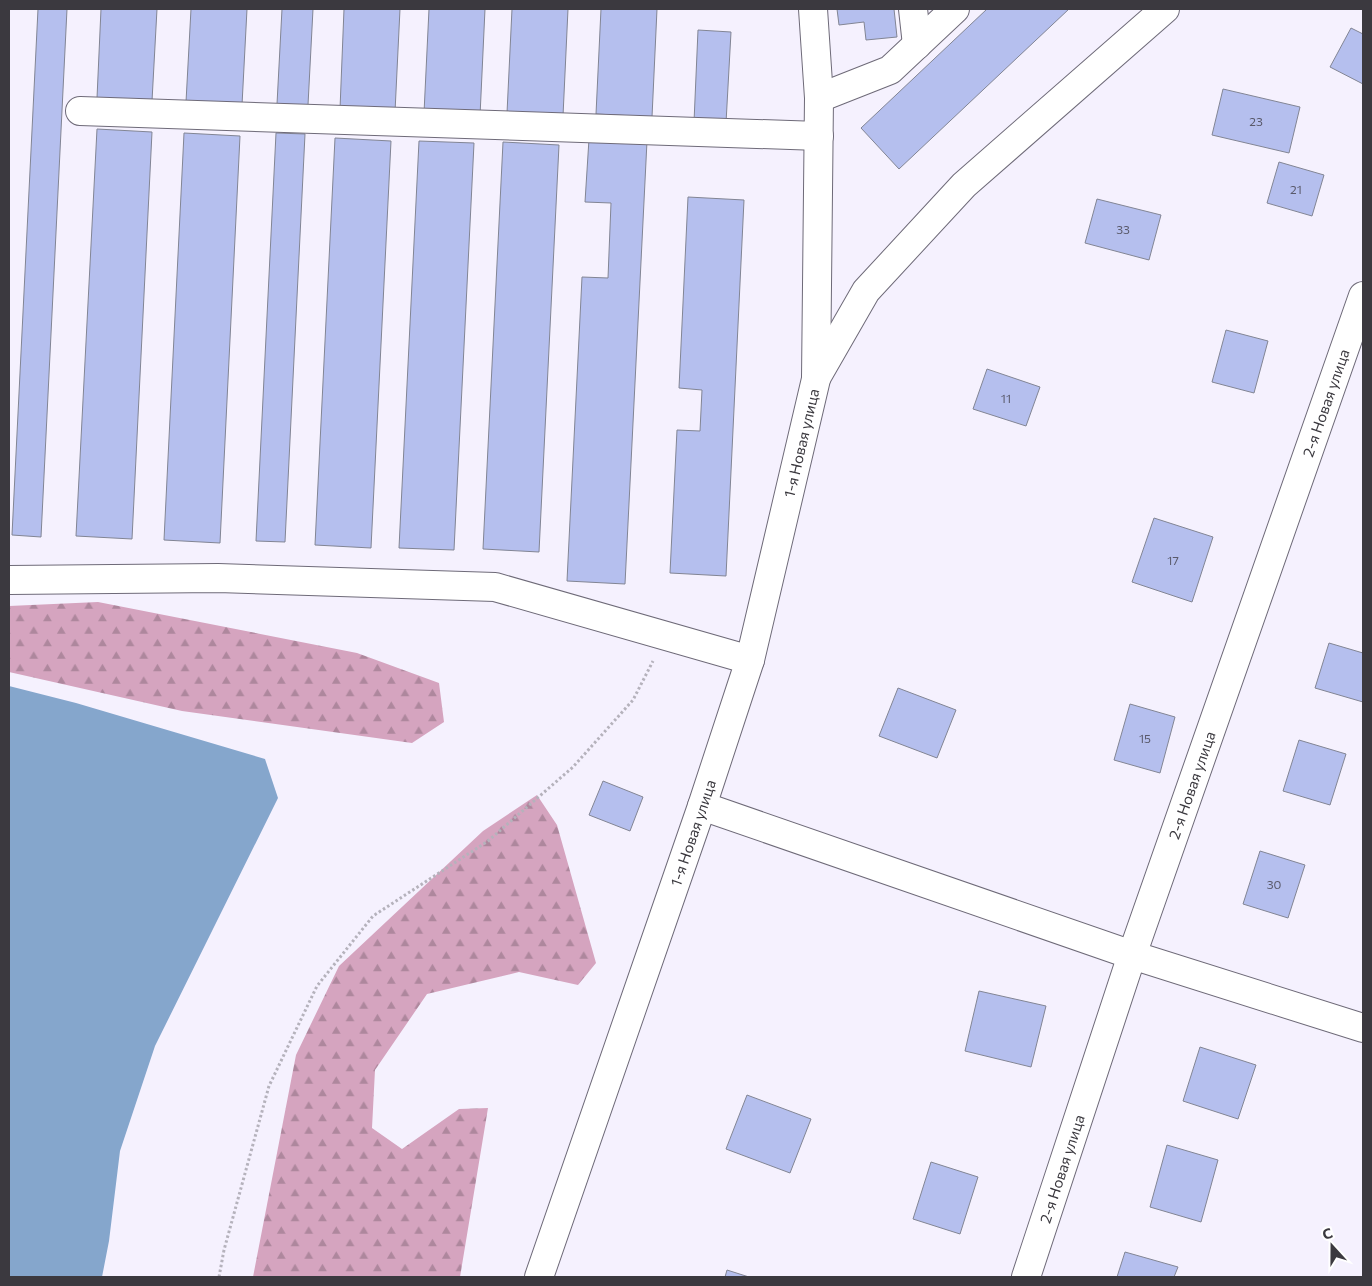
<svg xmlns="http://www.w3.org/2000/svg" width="1372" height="1286" font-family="Commissioner,sans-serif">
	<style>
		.forest { fill: url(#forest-firs) }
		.water { fill: #85a6cc }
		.building { fill: #b5bfee; stroke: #828594 }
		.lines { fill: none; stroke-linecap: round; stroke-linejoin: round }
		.minor-casing { stroke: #6e6a78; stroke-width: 30 }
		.path { stroke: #b5b2bc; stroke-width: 3; stroke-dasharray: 2.5 2.5; stroke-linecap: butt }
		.minor { stroke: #fff; stroke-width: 28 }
		.labels { text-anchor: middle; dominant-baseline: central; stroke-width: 4; stroke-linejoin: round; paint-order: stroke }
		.number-label { font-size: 12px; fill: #5a5a6b }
		.street-label { font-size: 15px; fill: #3b393f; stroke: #fff }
	</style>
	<defs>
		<pattern id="forest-firs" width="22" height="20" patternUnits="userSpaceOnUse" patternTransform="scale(1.25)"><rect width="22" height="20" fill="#d5a4bf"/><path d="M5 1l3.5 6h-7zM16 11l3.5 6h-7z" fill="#ae879d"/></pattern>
	</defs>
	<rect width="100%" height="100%" fill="#f5f1fe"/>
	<path class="forest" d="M98 602 357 653 439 683 444 722 412 743 182 711 9 672V606Z
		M537 795 557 825 596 963 578 985 519 972 427 994 375 1070 372 1128 402 1149 459 1109 488 1108 460 1277H253L296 1055 339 966 483 831Z"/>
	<path class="water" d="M9 686 76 703 265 759 278 798 155 1046 120 1151 109 1241 102 1277H9Z"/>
	<path class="building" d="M38 9H67L41 537 12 535Z
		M101 9H157L152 101 97 98Z
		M191 9H247L242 105 186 102Z
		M282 9H313L308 105 277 104Z
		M344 9H400L395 112 340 109Z
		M429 9H485L480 116 424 113Z
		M512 9H568L563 116 507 113Z
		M601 9H657L652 117 596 114Z
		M837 9H894L897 37 866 40 864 22 839 25Z
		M987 9H1069L899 169 861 128Z
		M1351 28 1363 34V84L1330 67Z
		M698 30 731 32 726 123 694 122Z
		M1223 89 1300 107 1289 153 1212 135Z
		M97 129 152 132 132 539 76 536Z
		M184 133 240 136 220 543 164 540Z
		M276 133 305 134 285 542 256 541Z
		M335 138 391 141 371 548 315 545Z
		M589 139 647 141 625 584 567 581 582 277 608 278 611 203 585 202Z
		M419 141 474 143 454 550 399 548Z
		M503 142 559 145 539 552 483 549Z
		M1279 162 1324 175 1312 216 1267 203Z
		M688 197 744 200 726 576 670 573 677 430 700 431 702 390 679 388Z
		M1097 199 1161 215 1149 260 1085 243Z
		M1226 330 1268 341 1254 393 1212 382Z
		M987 369 1040 387 1026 426 973 409Z
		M1154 518 1213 537 1192 602 1132 582Z
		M1329 643 1363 653V702L1315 688Z
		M898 688 956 710 937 758 879 736Z
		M1130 704 1175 717 1160 773 1114 760Z
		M1299 740 1346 754 1330 805 1283 791Z
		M603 781 643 797 630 831 589 815Z
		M1260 851 1305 865 1288 918 1243 904Z
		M979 991 1046 1006 1031 1067 965 1051Z
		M1200 1047 1256 1065 1238 1119 1183 1101Z
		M747 1095 811 1119 790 1173 726 1149Z
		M1167 1145 1218 1160 1201 1222 1150 1207Z
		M931 1162 978 1177 960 1234 913 1219Z
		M1125 1252 1178 1267 1174 1277H1117Z
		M727 1270 749 1277H725Z"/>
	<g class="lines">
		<defs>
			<g id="minor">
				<path d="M913 9 917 45"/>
				<path d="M819 98 890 70 955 9"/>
				<path d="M80 111 819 136"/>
				<path d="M816 378 866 291 964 185 1165 9"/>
				<path d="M9 580 218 578 495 587 750 660"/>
				<path d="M702 806 1132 955 1363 1028"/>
				<path id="s1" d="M539 1277 702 806 750 660 816 379 819 98 813 9"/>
				<path id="s2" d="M1026 1277 1132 955 1363 296"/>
			</g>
		</defs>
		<use href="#minor" class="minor-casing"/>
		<path class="path" d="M219 1277 224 1250 269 1086 317 986 373 916 488 841 573 767 633 700 653 661"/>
		<use href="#minor" class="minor"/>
	</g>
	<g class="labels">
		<g class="number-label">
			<text x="1256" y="121">23</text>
			<text x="1296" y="189">21</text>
			<text x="1123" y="229">33</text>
			<text x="1006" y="398">11</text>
			<text x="1173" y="560">17</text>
			<text x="1145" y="738">15</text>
			<text x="1274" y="884">30</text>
		</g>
		<g class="street-label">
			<text stroke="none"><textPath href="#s2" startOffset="924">2-я Новая улица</textPath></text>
			<text stroke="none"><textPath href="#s1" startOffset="875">1-я Новая улица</textPath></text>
			<text stroke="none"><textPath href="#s2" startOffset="519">2-я Новая улица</textPath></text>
			<text stroke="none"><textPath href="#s1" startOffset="470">1-я Новая улица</textPath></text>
			<text stroke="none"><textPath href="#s2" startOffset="114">2-я Новая улица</textPath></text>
		</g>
	</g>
	<rect width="1372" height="1286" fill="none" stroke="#3b393f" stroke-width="20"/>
	<g transform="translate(1332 1246) rotate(339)" stroke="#ffffff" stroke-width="4" paint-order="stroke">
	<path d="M0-4L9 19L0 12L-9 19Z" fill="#3b393f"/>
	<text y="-8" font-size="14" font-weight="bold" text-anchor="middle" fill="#3b393f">С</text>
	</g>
</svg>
